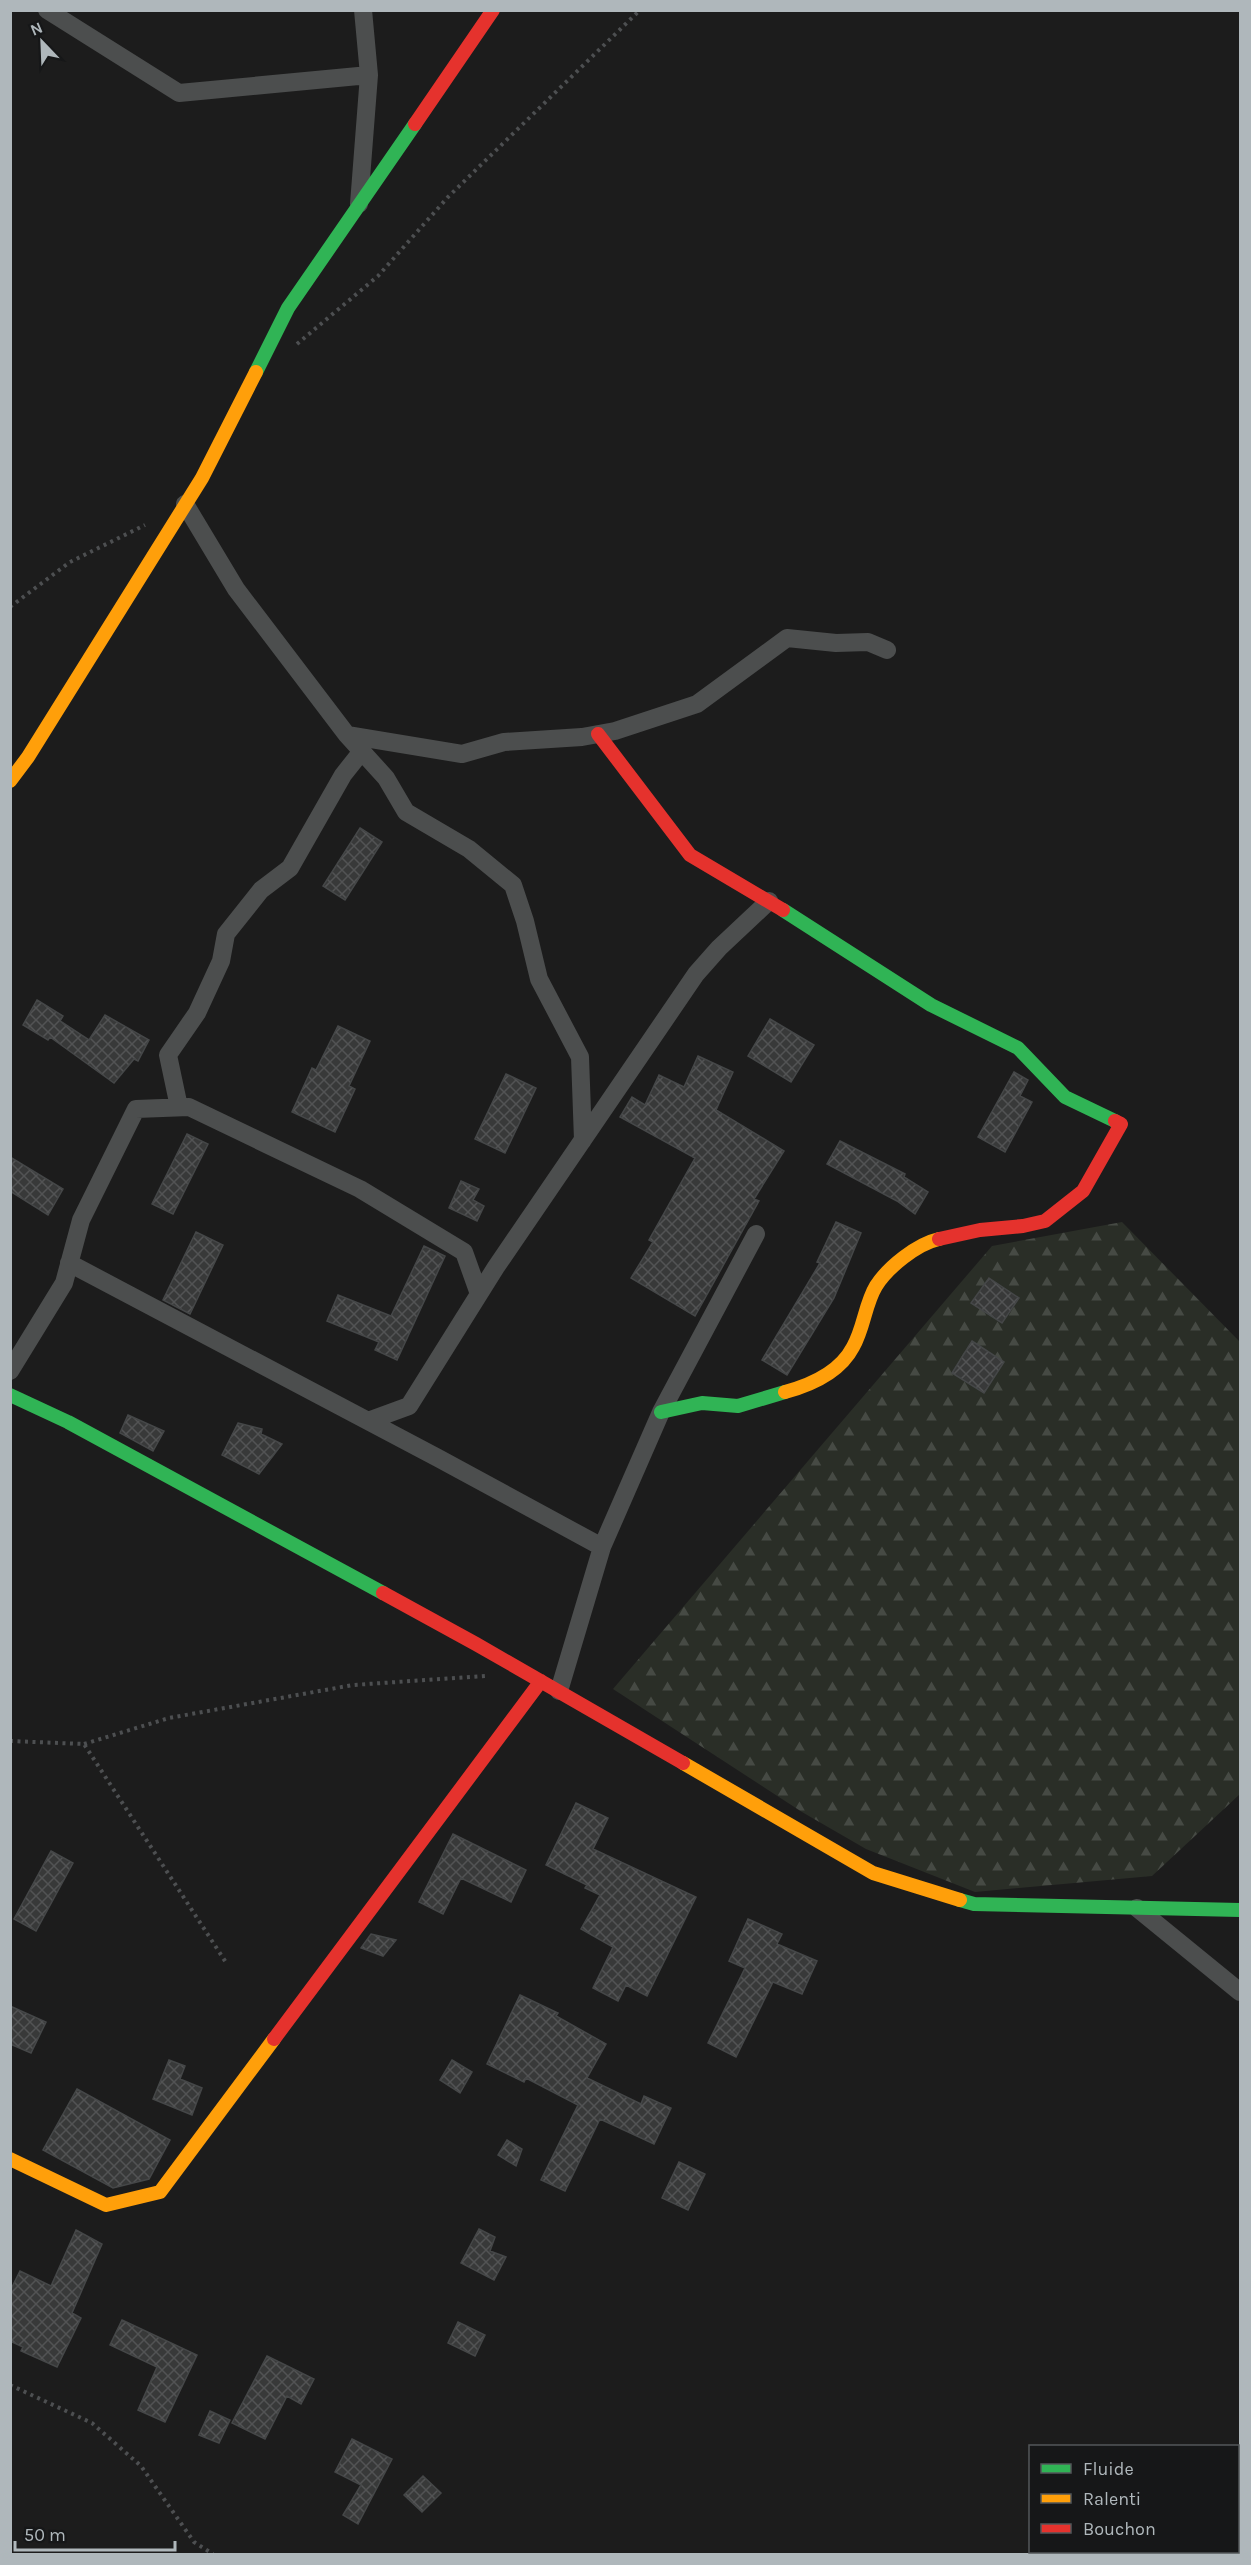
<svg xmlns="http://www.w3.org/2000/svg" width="1251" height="2565" font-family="Karla,sans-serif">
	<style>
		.forest { fill: url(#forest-firs) }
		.building { fill: url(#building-cross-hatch); stroke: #454748; stroke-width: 1.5 }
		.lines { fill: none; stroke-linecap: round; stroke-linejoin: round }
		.path { stroke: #4d4f51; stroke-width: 4; stroke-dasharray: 3 4.5; stroke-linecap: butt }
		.street { stroke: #4c4e4e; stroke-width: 18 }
		.fast { stroke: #30b455; stroke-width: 14 }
		.slow { stroke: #ff9f0a; stroke-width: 14 }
		.jam { stroke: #e5322d; stroke-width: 14 }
	</style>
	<defs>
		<pattern id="forest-firs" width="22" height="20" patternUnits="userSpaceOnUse" patternTransform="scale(1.5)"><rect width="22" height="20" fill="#2a2e27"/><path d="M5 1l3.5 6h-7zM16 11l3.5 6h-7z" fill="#464a44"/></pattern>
		<pattern id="building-cross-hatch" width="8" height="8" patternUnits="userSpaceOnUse" patternTransform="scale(1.5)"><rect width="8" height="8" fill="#383939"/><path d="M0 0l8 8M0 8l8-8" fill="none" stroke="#525354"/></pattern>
	</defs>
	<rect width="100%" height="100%" fill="#1c1c1c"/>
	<path class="forest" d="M1122 1222 1240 1342V1794L1152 1876 975 1892 866 1849 802 1812 613 1689 992 1246Z"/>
	<path class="building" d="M360 828 382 842 345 900 323 886Z
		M37 1000 63 1016 60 1021 89 1040 105 1015 149 1040 138 1061 134 1059 114 1083 50 1037 48 1040 23 1025Z
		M770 1019 814 1045 791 1082 748 1056Z
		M338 1026 370 1041 349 1086 355 1089 335 1132 292 1112 312 1068 316 1070Z
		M698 1056 733 1072 716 1110 784 1151 754 1199 759 1201 695 1316 631 1278 653 1242 649 1240 695 1158 620 1117 632 1097 645 1105 659 1075 684 1087Z
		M1014 1072 1028 1080 1020 1096 1032 1102 1005 1152 978 1137Z
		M506 1074 536 1088 505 1153 475 1139Z
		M187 1134 208 1144 173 1214 152 1204Z
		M840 1141 905 1174 904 1177 928 1192 915 1214 897 1201 827 1164Z
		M10 1157 63 1189 48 1215 10 1191Z
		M461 1181 479 1189 473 1200 484 1206 477 1221 449 1208Z
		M836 1222 861 1233 834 1298 787 1375 762 1360 820 1263 817 1262Z
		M196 1232 223 1245 190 1314 163 1300Z
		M424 1246 445 1256 397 1360 375 1350 379 1342 327 1321 338 1295 391 1316Z
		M989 1278 1019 1298 1002 1323 971 1303Z
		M972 1341 1004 1362 984 1393 952 1373Z
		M128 1415 164 1431 153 1451 120 1433Z
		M238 1423 262 1429 261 1434 282 1444 259 1474 222 1455Z
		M576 1803 608 1818 593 1849 696 1897 647 1996 626 1985 618 2001 593 1988 613 1947 581 1929 600 1895 585 1888 587 1885 546 1865Z
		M453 1834 526 1870 511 1902 461 1878 443 1914 419 1902Z
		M51 1851 73 1863 36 1931 14 1919Z
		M748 1919 782 1934 777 1944 817 1961 802 1994 773 1982 736 2057 708 2043 745 1968 729 1961Z
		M371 1934 396 1940 383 1956 361 1948Z
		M520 1995 558 2013 556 2016 606 2044 587 2078 641 2104 644 2096 671 2108 654 2144 600 2119 565 2191 541 2180 578 2105 526 2078 524 2082 487 2064Z
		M10 2006 46 2022 31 2053 10 2044Z
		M169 2060 185 2066 180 2079 202 2088 192 2115 153 2099Z
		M452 2060 472 2072 460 2093 440 2080Z
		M77 2089 170 2140 149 2179 113 2188 43 2150Z
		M507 2140 522 2149 516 2166 498 2155Z
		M679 2162 705 2174 688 2210 662 2198Z
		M479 2229 495 2237 490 2251 506 2257 494 2280 461 2263Z
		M76 2230 102 2244 72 2313 81 2318 57 2367 21 2351 23 2347 10 2341V2291L20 2271 51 2286Z
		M122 2320 197 2355 165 2422 138 2410 157 2367 110 2345Z
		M458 2322 485 2335 475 2356 448 2343Z
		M267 2356 314 2379 301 2404 287 2396 265 2439 232 2423Z
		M210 2411 230 2420 219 2443 199 2435Z
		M352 2439 392 2459 358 2524 343 2515 361 2485 335 2472Z
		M423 2476 441 2493 422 2512 404 2495Z"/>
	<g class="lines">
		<path class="path" d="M297 344 378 276 448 197 640 10
			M10 607 70 562 145 525
			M10 1741 84 1744 227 1964
			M84 1744 169 1718 353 1685 485 1676
			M10 2385 92 2423 141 2466 194 2542 213 2554"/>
		<path class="street" d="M47 10 179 93 369 75
			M359 204 369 75 363 10
			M185 504 236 589 347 735 386 778 406 812 469 849 513 885 525 921 539 979 580 1057 583 1140
			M347 735 462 754 504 742 582 737 615 731 697 704 787 638 836 643 868 642 887 650
			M179 1107 168 1055 197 1013 221 961 226 934 261 890 290 868 343 775 362 751
			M69 1263 438 1458 602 1547
			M10 1371 64 1283 81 1220 136 1109 189 1107 360 1189 464 1252 479 1294
			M368 1421 409 1406 496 1267 696 974 719 948 769 901
			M559 1691 602 1547 661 1412 756 1234
			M1137 1908 1240 1992"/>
		<path class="fast" d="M256 372 288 308 415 124
			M783 910 931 1005 1018 1048 1065 1097 1115 1121
			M10 1395 68 1422 383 1593
			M661 1412 702 1403 738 1406 785 1392
			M960 1900 974 1904 1240 1910"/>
		<path class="slow" d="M10 781 28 757 202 478 256 372
			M785 1392C811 1385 840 1372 853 1347 864 1328 865 1304 876 1286 888 1267 917 1244 939 1239
			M683 1763 873 1873 960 1900
			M10 2159 106 2205 160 2192 274 2039"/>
		<path class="jam" d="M415 124 493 10
			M598 734 690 855 783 910
			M939 1239 980 1230 1023 1226 1045 1221 1083 1191 1121 1124 1115 1121
			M383 1593 476 1644 683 1763
			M274 2039 541 1681"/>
	</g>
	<rect width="1251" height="2565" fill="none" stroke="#afb7bb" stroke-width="24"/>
	<rect x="1029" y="2445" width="210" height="108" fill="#161718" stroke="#535759" stroke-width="1.5"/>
	<rect x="1041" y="2464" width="30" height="9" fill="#30b455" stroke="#535759" stroke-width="1.5"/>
	<text x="1083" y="2475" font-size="18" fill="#afb7bb">Fluide</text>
	<rect x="1041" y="2494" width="30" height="9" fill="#ff9f0a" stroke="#535759" stroke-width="1.5"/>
	<text x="1083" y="2505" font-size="18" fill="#afb7bb">Ralenti</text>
	<rect x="1041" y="2524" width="30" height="9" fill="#e5322d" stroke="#535759" stroke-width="1.5"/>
	<text x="1083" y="2535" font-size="18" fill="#afb7bb">Bouchon</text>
	<g transform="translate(42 42) rotate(337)" stroke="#161718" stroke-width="4.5" paint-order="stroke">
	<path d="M0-4.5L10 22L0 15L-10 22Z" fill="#afb7bb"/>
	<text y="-9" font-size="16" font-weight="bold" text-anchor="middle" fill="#afb7bb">N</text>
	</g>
	<path d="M15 2541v9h160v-9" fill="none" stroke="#afb7bb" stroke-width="3"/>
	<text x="24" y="2541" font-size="18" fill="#afb7bb" stroke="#161718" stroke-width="4.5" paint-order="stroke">50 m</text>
</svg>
